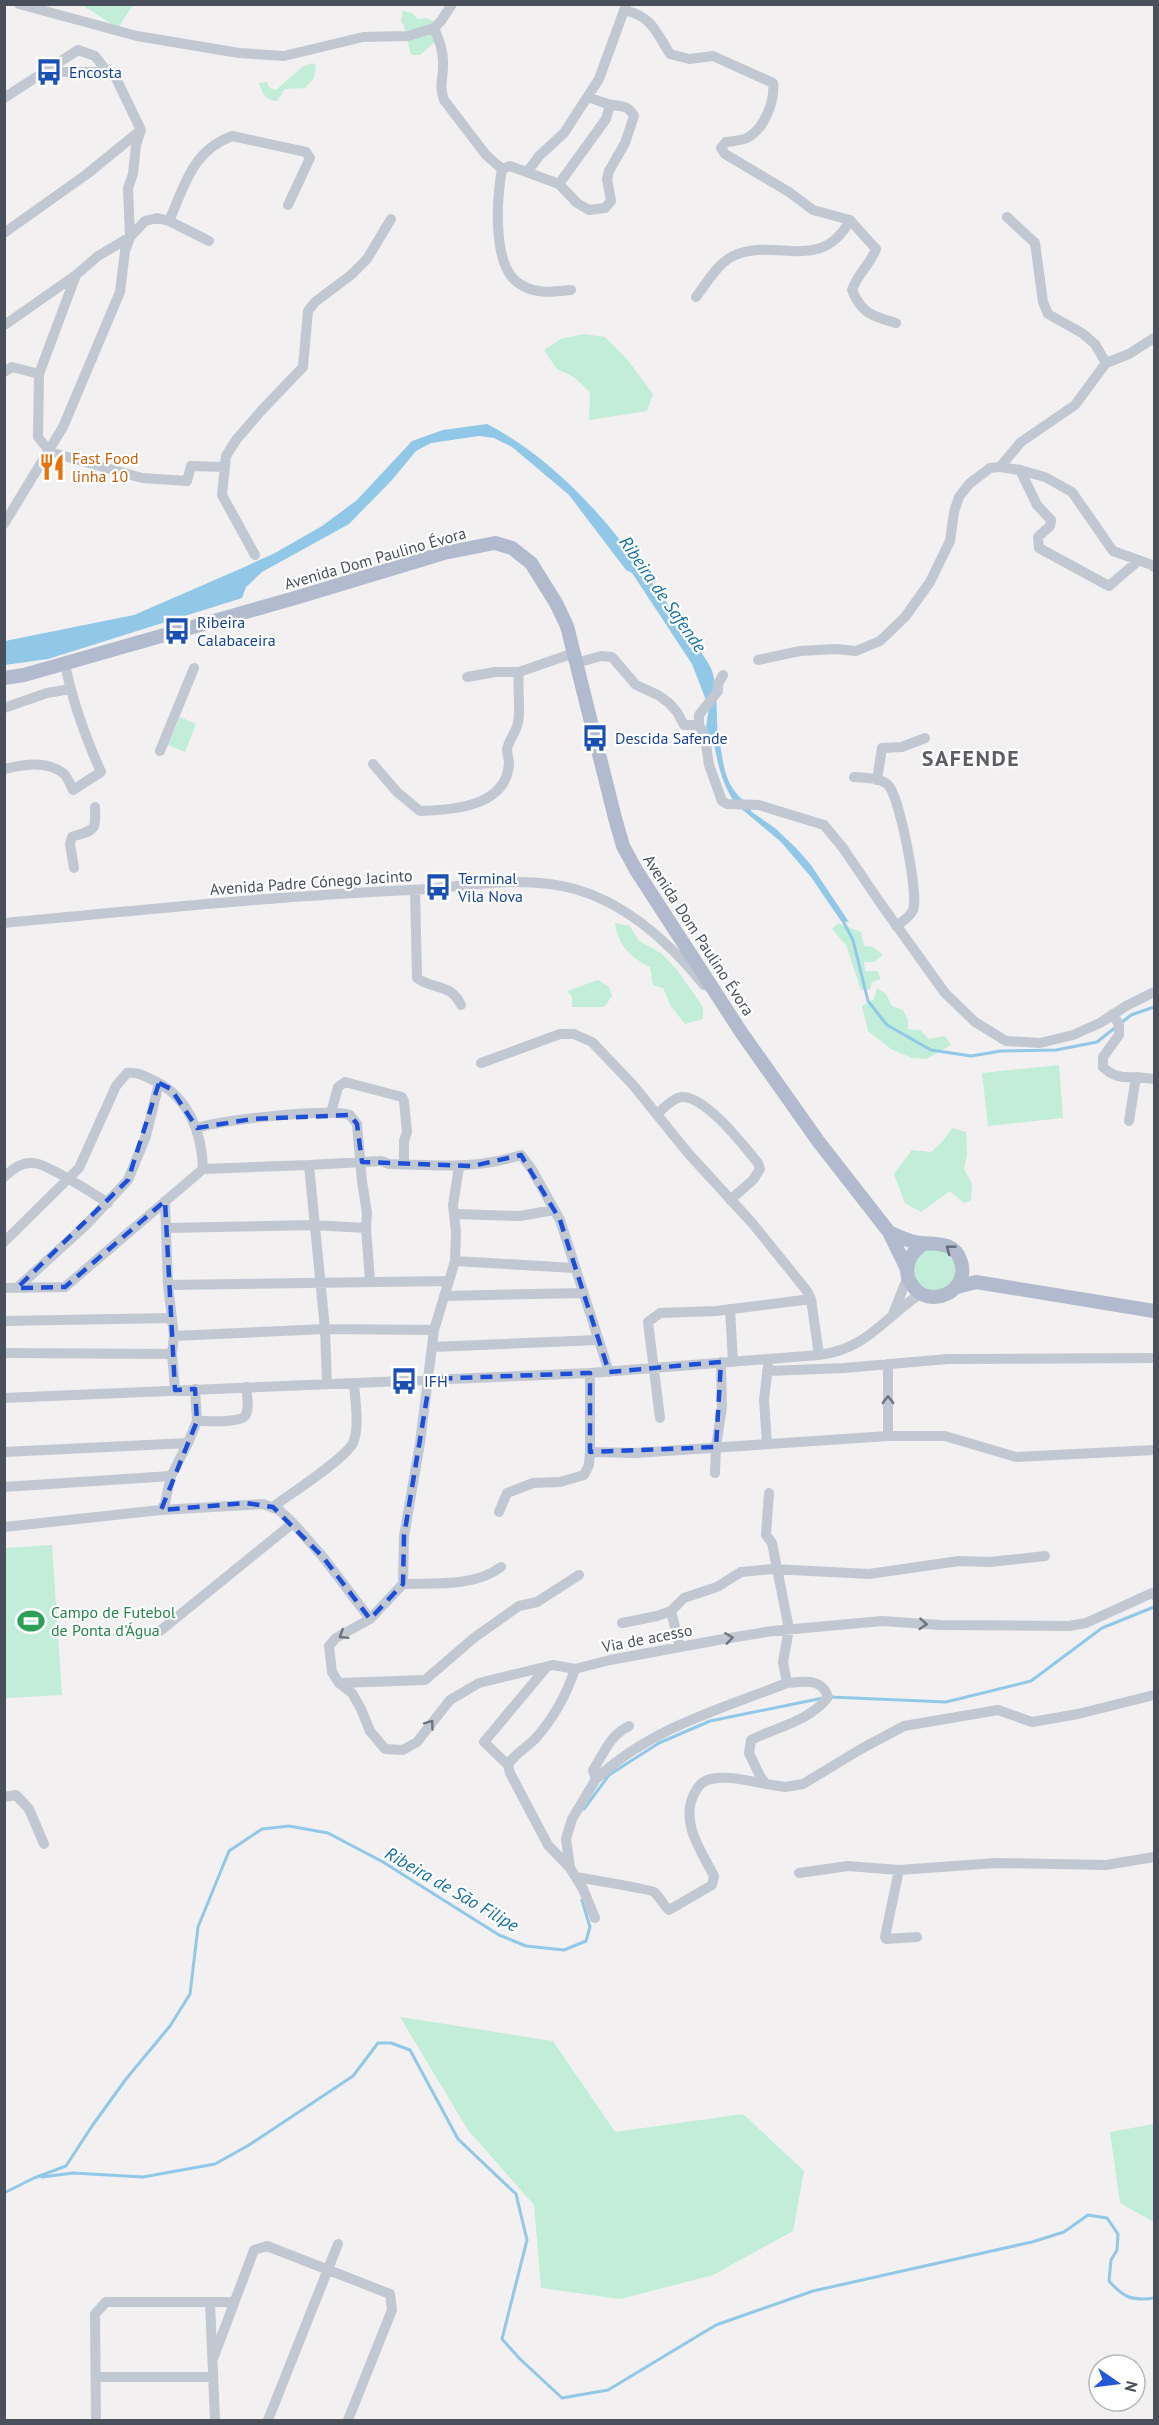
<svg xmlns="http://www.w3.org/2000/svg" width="1159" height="2425" font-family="'PT Sans',sans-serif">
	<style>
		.green { fill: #c1edd9 }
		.water { fill: #91c8e7 }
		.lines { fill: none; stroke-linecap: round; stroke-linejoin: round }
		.stream { stroke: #91c8e7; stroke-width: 3 }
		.minor { stroke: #c1c8d1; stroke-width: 10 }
		.major { stroke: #b1bbcd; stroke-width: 14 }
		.oneway { stroke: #636b78 }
		.oneway2 { stroke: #6d747f }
		.marked { fill: none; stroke: #1d4ed8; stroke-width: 4.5; stroke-dasharray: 12 8; stroke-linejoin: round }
		.labels { text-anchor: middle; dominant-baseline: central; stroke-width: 4.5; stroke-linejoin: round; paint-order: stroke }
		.transit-label { font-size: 16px; fill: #164399; stroke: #fff; text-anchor: start }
		.food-label { font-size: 16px; fill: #c56008; stroke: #fff; text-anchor: start }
		.street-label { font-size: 16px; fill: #49505c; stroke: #fff }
		.leisure-label { font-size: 16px; fill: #27864d; stroke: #fff; text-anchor: start }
		.water-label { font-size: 18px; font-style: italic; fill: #1570a3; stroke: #fff }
		.district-label { font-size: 22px; font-weight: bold; letter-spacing: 1.5px; fill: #5d5f64; stroke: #fff }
	</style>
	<rect width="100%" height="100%" fill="#f2f0f0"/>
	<path class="green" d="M82 5H133L118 28Z
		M403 11 412 13 418 19 427 18 438 24 435 42 420 55H411L404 26 401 21Z
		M312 63 316 65 314 78 305 88 285 89 277 101C265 100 262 94 259 83L267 82 270 88 276 90 302 67Z
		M584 334 605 337 626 358 653 394 647 411 589 420 590 392 574 377 557 369 544 350 561 339Z
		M180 717 196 724 185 752 168 745Z
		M615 923 630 926 638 940 662 954 677 970 703 1007V1019L685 1024 671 1006 663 988 653 985 650 967C630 957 618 945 615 923Z
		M838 923 861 932 864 946 873 947 883 955 874 962H864L865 971H877L881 979 872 982 870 989 861 990 846 945 832 929Z
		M598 980 609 987 612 996 604 1007H572V997L567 991Z
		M877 988 886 994 892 1006 903 1010 908 1020V1029L920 1030 929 1039 945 1036 951 1045 926 1059 912 1058 891 1049 868 1031 862 1006 874 999Z
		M1059 1065 1063 1118 988 1126 982 1073Z
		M952 1128 966 1132 967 1155 964 1169 972 1184 971 1200 964 1203 950 1191 921 1212 905 1203 894 1174 912 1150 931 1152 942 1142Z
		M913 1270a21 21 0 1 1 42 0a21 21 0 1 1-42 0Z
		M52 1545 62 1695 5 1698V1548Z
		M400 2017 553 2041 615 2132 743 2114 804 2171 793 2231 713 2275 620 2299 541 2288 534 2205 468 2130Z
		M1154 2124V2222L1120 2203 1110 2132Z"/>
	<path class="water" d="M487 424C572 468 631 550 684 628 691 640 710 661 713 674 718 694 716 717 718 737L709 738 706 727 709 708 692 664 632 573 626 570 569 495 512 447 494 438 479 436 431 443 416 451 392 480 349 524 262 572 246 587 242 598 48 659 5 665V641L134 615 240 569 275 553 322 526 357 500 412 441 443 430Z
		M714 744H720C724 767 725 785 744 801L733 800C722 782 718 765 714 744Z
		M746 804 752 812 775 828 797 849 811 865 849 922 841 921 811 877 781 842 738 806Z"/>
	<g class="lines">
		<path class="stream" d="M842 919 853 940 868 1001 887 1025 931 1050 971 1056 1001 1051 1056 1050 1097 1042 1116 1027
			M1121 1023 1131 1015 1154 1007
			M830 1697 946 1702 1031 1681 1102 1628 1154 1607
			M584 1809 609 1775 659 1743 710 1721 823 1698
			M42 2177 73 2173 143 2177 215 2164 249 2145 353 2076 378 2043H391L410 2050 458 2139 516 2194 527 2240 502 2339 520 2359 562 2398 608 2390 716 2325 813 2291 1032 2242 1064 2232 1088 2215 1107 2218 1118 2234 1117 2250 1111 2260 1109 2281C1124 2298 1132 2301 1154 2298
			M4 2193 34 2178 66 2166 92 2126 126 2079 170 2026 190 1994 198 1927 229 1851 262 1829 289 1826 328 1833 383 1862 499 1935 526 1946 564 1950 586 1941 590 1927 582 1900"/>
		<path class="minor" d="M19 4 137 36 239 53 284 56 363 37 408 36 434 28 441 21 452 4
			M624 10C653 17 655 31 670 54L689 59 713 56 773 83C775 101 765 127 749 137 742 141 733 141 726 142L721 148 725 154 789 192 813 210 850 220 876 249C870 265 858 273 852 290 862 314 872 316 896 323
			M434 28C439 40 444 52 443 66 443 78 439 87 444 100L486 155 502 169
			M4 98 78 50 95 56 108 73
			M528 171 539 156 564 133 599 79 626 5
			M559 184 606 119 610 105
			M1007 217 1035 243 1043 302 1048 314 1082 333 1095 344 1106 363
			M169 221C185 185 192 151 232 136L306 152 310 158 288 205
			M4 233 87 174 141 130
			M571 290C553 292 533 295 517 282 492 263 497 197 502 169L510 166 559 184 577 203 589 210 605 208 611 201 607 179 609 171 625 143 634 116C628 104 619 107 608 104 601 102 594 99 588 97
			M696 297C707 283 717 264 733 256 774 236 821 275 850 220
			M4 322 6 324 76 275 98 256 130 237 145 221 157 218 169 221 209 241
			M4 372 12 367 39 374 76 275
			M39 374 38 437 50 452 142 478 187 481 191 466 224 467
			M1000 467 1021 442 1075 405 1106 363 1129 354 1154 338
			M1020 470 1037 505 1051 520 1050 526 1038 537 1039 548 1109 586 1138 561
			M4 524 63 427 120 292 125 251 130 237 128 188 133 174 136 145 141 130 113 72H49
			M255 555 222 495 226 456 236 440 261 411 303 367 308 311 315 302 351 275 367 259 391 219
			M758 660 800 651 836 649 856 651 880 641 905 617 930 582 950 541 954 512 959 497 969 484 990 468 1000 467 1020 470 1045 477 1072 492 1113 551 1152 565 1154 567
			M576 663 601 656 612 657 636 685 658 695 669 703 677 712 684 725H699
			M723 675 718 684V691L699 715V725L705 737 709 765 722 801 727 804 759 805 824 825 843 848 881 904 945 993 975 1022 1006 1041 1040 1043 1073 1035 1100 1023 1126 1006 1154 992
			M467 677 495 672H519
			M4 708 47 693 70 689
			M160 751 194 668
			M373 764 397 792 420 811C452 810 507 807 509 763 509 759 507 754 507 749 509 740 516 732 518 723 521 707 517 689 519 672L574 653
			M4 769C23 765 45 760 63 773 67 776 70 784 73 790L101 772C85 736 72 702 65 663
			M854 777C865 778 881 777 889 786 900 800 919 895 913 910 910 917 902 922 896 926
			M877 780 882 748 902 747 925 738
			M74 868 70 844 72 837C95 829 96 832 95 807
			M415 890 417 978C433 990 451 983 461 1005
			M4 923C140 910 276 896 412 890 467 887 521 874 575 889 628 904 670 943 704 985
			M1113 1014 1119 1025V1035L1103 1057V1067C1113 1077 1123 1078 1136 1077L1129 1121
			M481 1063 560 1034H574L592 1042 633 1085 688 1153 753 1224 807 1291 811 1299 819 1355
			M1136 1077 1154 1079
			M331 1113 338 1087 345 1082 402 1097 404 1101 407 1132 404 1141V1164
			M658 1113C664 1108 673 1098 681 1097 705 1095 744 1146 758 1163L760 1169 753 1180 730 1200
			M197 1128C223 1120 326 1108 350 1115L357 1124 362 1181 367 1213 366 1228 370 1281
			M309 1165 381 1161 389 1164C439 1165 471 1170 521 1155L531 1168 560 1220 609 1372
			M4 1177C13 1169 21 1162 33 1163 46 1163 94 1194 108 1203
			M165 1201 168 1285
			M454 1214 520 1216 554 1210
			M166 1228 313 1225 366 1228
			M4 1242 79 1168 116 1086 127 1073C137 1072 143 1075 153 1080 188 1096 202 1132 203 1169
			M455 1261 574 1268
			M4 1288 65 1287 203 1169 309 1165 325 1329 327 1383
			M17 1288 86 1225 128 1180 146 1136 159 1083
			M444 1296 582 1293
			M730 1309 733 1362
			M893 1314 908 1276
			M4 1321 171 1318
			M174 1336 325 1329 434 1330
			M432 1347 598 1340
			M4 1353 172 1354
			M767 1371 844 1368 948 1359 1154 1358
			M175 1390 172 1354 174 1336 168 1285 448 1281
			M4 1398 590 1373 819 1355C867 1349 883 1319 920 1294
			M660 1418 648 1322 660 1313 716 1311 811 1299
			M197 1421C206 1421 239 1423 245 1416 250 1409 247 1396 246 1387
			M888 1436V1364
			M188 1443 197 1421 195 1389
			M767 1444 764 1400 768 1366
			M4 1452 188 1443 171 1476 4 1487
			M590 1452 636 1453 888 1436H945L1016 1457 1154 1450
			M715 1473 716 1447 722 1407 721 1362
			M769 1493 766 1535 772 1543 789 1629 783 1662 787 1683C803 1682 822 1677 828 1697 810 1721 777 1727 751 1740L749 1753 760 1776 766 1784 785 1787 803 1784 861 1749 904 1726 998 1710 1032 1722 1078 1714 1154 1695
			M273 1507C290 1494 345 1459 353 1443 360 1427 355 1401 354 1383
			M161 1510 165 1503 171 1476
			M499 1512 507 1493 533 1483 560 1482 584 1475 589 1465 590 1452V1373
			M4 1527 161 1510 263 1504 279 1510 293 1523 323 1557 370 1619
			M403 1584 370 1619 336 1638 329 1646 332 1672 339 1683 352 1693 361 1709 370 1731 385 1749 403 1750 417 1742 450 1700 479 1683 553 1665 575 1669 610 1660 718 1640 772 1631 882 1621 940 1625 1069 1626 1086 1623 1152 1593 1154 1595
			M403 1584 404 1536 420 1443 434 1330 455 1261 456 1232 453 1205 459 1167
			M403 1584C435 1583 474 1587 501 1567
			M671 1611 680 1647
			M622 1623 657 1616 671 1611 684 1598 717 1587 741 1572 772 1569 869 1574 959 1561 990 1562 1045 1556
			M160 1631 293 1523
			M575 1669C566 1696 554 1718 535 1739 526 1748 514 1754 508 1765L510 1773 548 1845 570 1868 583 1889 595 1918
			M339 1683 425 1680 475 1637 519 1606 537 1602 579 1575
			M508 1765 484 1742 545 1669
			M596 1779C651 1728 718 1710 787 1683
			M4 1797 16 1795 29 1809 44 1844
			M570 1868 566 1839 572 1819 596 1779 593 1770C605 1752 609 1736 629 1726
			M899 1870 885 1937 886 1939 917 1937
			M799 1873 848 1866 899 1870 996 1863 1106 1865 1154 1857
			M576 1877C587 1879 650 1889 654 1892 660 1897 663 1905 669 1910L712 1885 714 1876C701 1851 680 1822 694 1794 698 1786 702 1781 711 1779 729 1775 748 1781 766 1784
			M210 2302H234
			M213 2359 254 2250 267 2246 390 2294 392 2310 348 2420
			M96 2377H213
			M96 2420 95 2314 106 2302H210L215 2420
			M268 2420 338 2244"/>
		<path class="major" d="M4 678 24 675 295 598 444 553 495 543 512 548 531 563 556 603 567 626 615 818 623 846 636 870 741 1032 818 1141 889 1232 907 1269
			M889 1232C897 1236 906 1240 915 1242 932 1246 954 1238 961 1262 970 1291 929 1311 912 1285 901 1269 910 1252 925 1243
			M957 1287 976 1282 1154 1311"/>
	</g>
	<defs><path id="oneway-chevron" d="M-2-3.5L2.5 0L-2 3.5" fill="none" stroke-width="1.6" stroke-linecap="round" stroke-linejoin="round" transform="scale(1.5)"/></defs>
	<use class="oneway" href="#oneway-chevron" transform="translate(950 1249) rotate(-143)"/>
	<g class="oneway2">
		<use href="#oneway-chevron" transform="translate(888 1400) rotate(-90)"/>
		<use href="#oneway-chevron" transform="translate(923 1624) rotate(4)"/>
		<use href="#oneway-chevron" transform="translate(343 1635) rotate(148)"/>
		<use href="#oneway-chevron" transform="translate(729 1638) rotate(-8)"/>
		<use href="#oneway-chevron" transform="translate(430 1724) rotate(-54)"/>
	</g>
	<path class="marked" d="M159 1083 171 1089 197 1128 252 1119 350 1115 357 1124 362 1162 473 1166 521 1155 560 1220 609 1372 721 1362 716 1447 590 1452V1373L430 1379 404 1536 403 1584 370 1619 323 1557 273 1507 246 1503 161 1510 197 1421 195 1389 175 1390 165 1201 65 1287 17 1288 128 1180Z"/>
	<defs>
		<symbol id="bus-bare" viewBox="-9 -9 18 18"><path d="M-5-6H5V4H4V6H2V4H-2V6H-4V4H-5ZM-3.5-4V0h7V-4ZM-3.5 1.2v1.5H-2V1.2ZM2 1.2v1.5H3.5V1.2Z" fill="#1a4fb4" stroke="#fff" stroke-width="2.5" paint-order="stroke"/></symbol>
		<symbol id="restaurant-bare" viewBox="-9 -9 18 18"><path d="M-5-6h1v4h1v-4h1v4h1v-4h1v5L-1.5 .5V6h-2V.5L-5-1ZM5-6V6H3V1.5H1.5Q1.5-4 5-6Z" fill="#e8710a" stroke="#fff" stroke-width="2.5" paint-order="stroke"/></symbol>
		<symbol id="stadium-bare" viewBox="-9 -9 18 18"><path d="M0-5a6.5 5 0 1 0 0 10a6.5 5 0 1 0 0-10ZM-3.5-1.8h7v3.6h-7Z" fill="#2e9e5b" stroke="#fff" stroke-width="2.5" paint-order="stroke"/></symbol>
	</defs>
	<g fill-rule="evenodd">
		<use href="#bus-bare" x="30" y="53" width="38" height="38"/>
		<use href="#restaurant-bare" x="33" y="448" width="38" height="38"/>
		<use href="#bus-bare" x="158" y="612" width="38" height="38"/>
		<use href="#bus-bare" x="576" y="719" width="38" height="38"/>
		<use href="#bus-bare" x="419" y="868" width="38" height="38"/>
		<use href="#bus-bare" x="385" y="1362" width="38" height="38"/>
		<use href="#stadium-bare" x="12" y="1602" width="38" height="38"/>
	</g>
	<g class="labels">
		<g class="transit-label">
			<text x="69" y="72">Encosta</text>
			<text x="197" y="622">Ribeira<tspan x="197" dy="18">Calabaceira</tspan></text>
			<text x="615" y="738">Descida Safende</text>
			<text x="458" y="878">Terminal<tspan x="458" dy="18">Vila Nova</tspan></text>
			<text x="424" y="1381">IFH</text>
		</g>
		<g class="food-label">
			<text x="72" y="458">Fast Food<tspan x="72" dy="18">linha 10</tspan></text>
		</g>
		<g class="street-label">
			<text transform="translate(375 558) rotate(-16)">Avenida Dom Paulino Évora</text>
			<text transform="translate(311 882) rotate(-4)">Avenida Padre Cónego Jacinto</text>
			<text transform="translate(699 935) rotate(57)">Avenida Dom Paulino Évora</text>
			<text transform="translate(647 1638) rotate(-11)">Via de acesso</text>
		</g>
		<g class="leisure-label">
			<text x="51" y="1612">Campo de Futebol<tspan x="51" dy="18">de Ponta d'Água</tspan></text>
		</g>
		<g class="water-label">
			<text transform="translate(663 594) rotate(55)">Ribeira de Safende</text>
			<text transform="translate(452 1889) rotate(30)">Ribeira de São Filipe</text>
		</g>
		<g class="district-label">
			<text x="971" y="758">SAFENDE</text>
		</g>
	</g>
	<rect width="1159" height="2425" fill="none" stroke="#49505c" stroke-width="12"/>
	<g transform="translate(1117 2383) rotate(104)"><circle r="28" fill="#ffffff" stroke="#b6b9be" stroke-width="1.5"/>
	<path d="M0-4.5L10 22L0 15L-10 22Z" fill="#2458d8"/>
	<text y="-9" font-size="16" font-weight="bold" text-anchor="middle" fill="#49505c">N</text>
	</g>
</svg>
